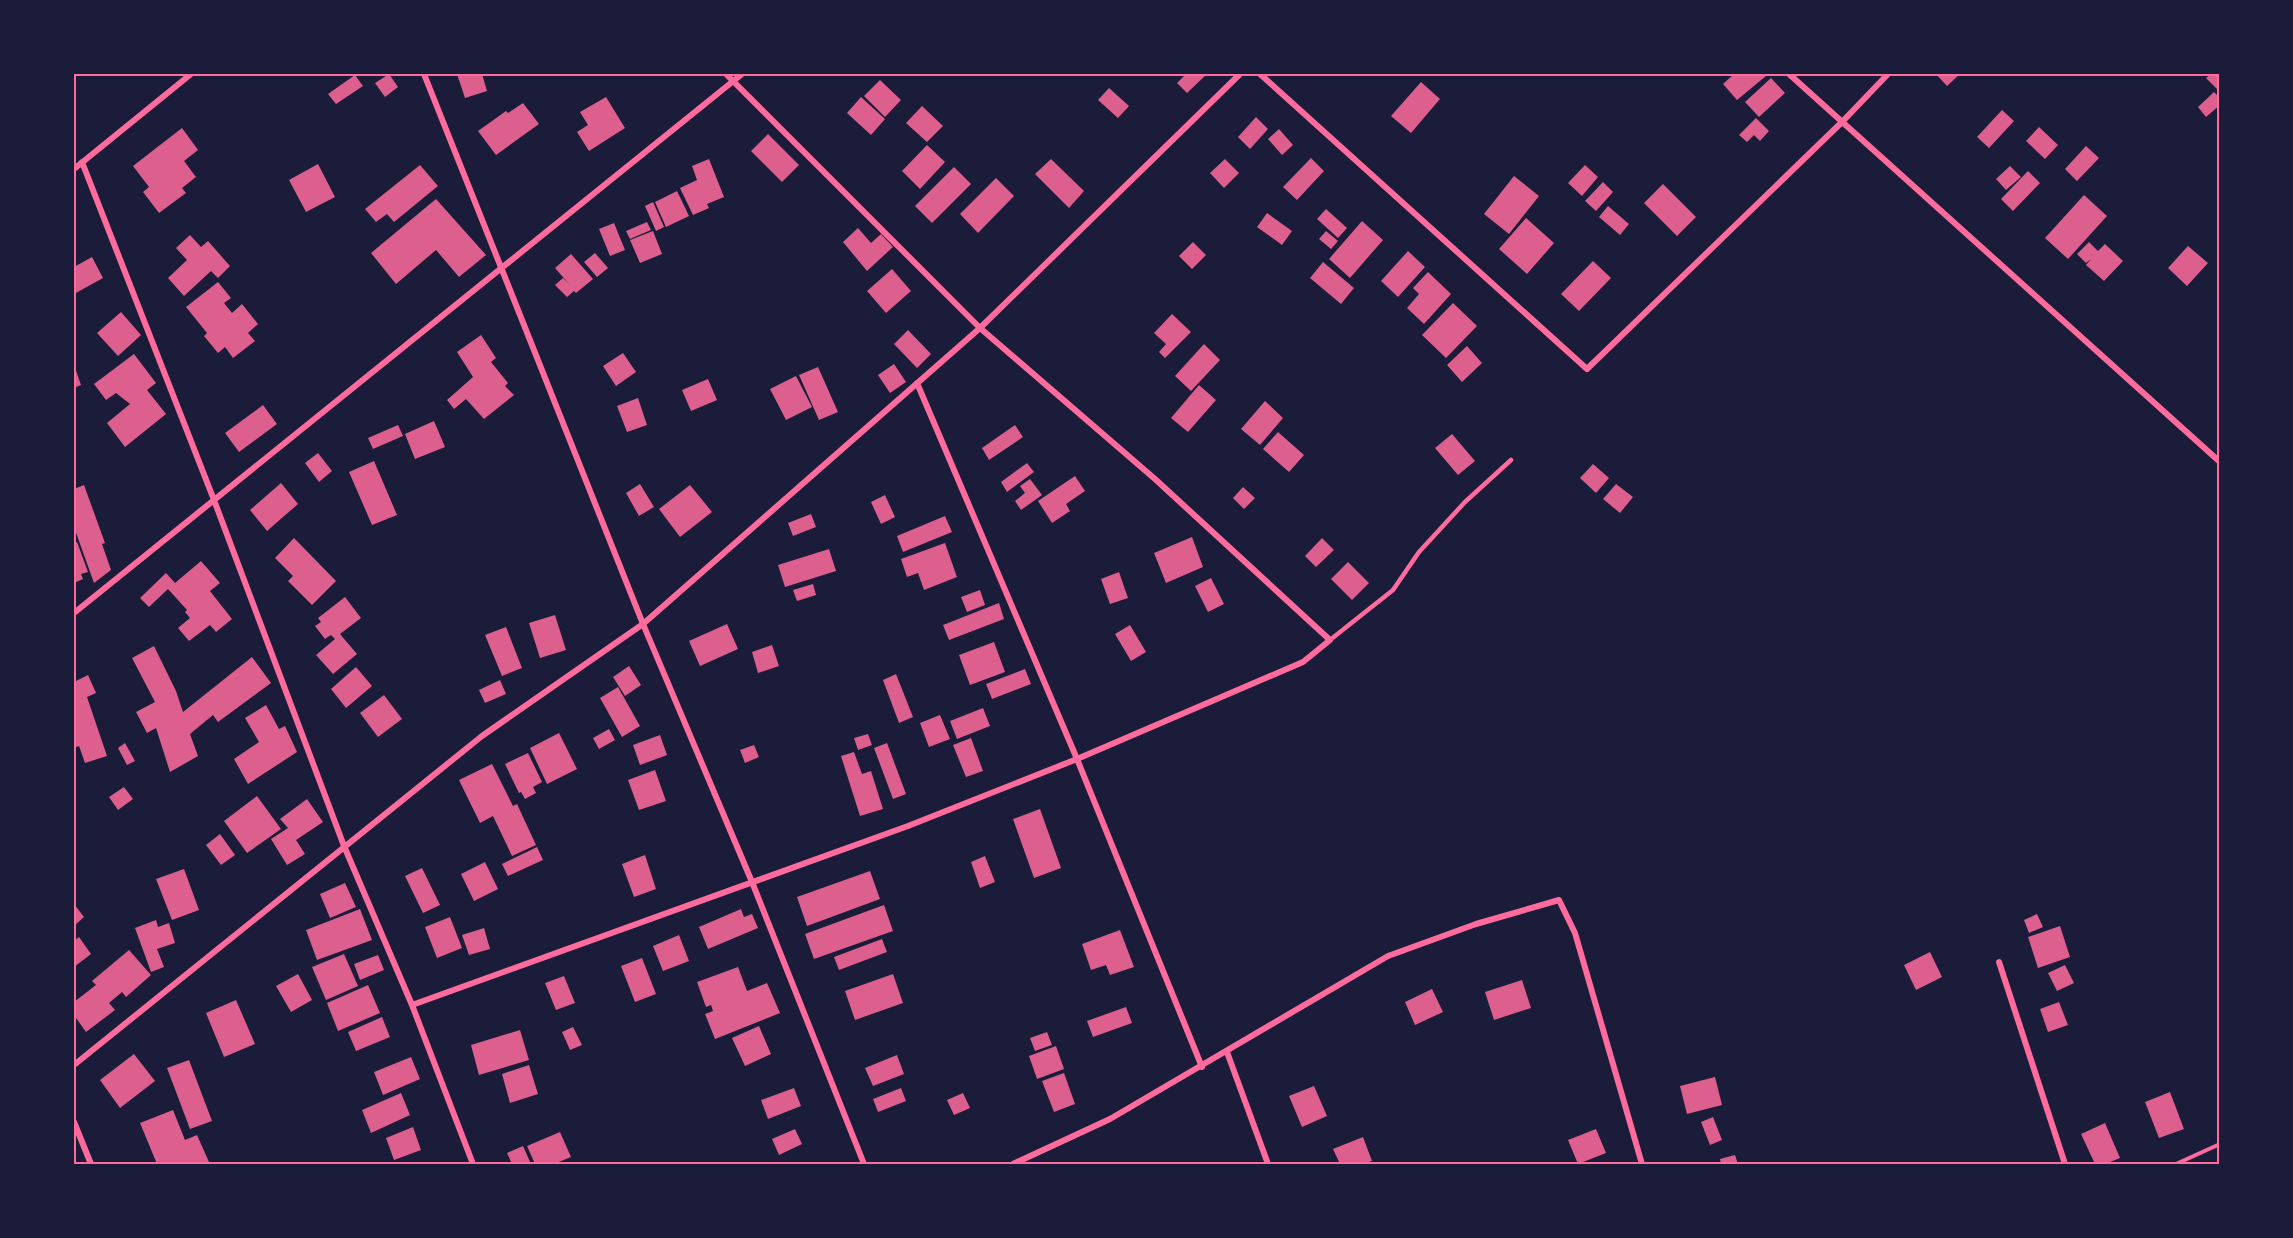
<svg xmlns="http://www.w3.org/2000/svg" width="2293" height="1238" font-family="Inter,sans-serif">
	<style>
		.building { fill: #dd5f8e }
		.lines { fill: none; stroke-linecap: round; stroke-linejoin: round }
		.path { stroke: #ff6b9d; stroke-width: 4 }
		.service { stroke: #ff6b9d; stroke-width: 4.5 }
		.minor { stroke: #ff6b9d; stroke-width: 6 }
		.neatline { fill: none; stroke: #ff6b9d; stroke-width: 2 }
	</style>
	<rect width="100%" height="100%" fill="#1b1b3a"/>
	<path class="building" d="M389 74 398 87 385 97 375 83Z
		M457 74H482L487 91 465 98Z
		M1186 74H1207L1187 93 1177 83Z
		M1734 74H1764L1766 76 1737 100 1723 84Z
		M1936 74H1960L1947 86Z
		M2211 74 2220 75V92L2206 78Z
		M355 75 363 86 336 104 328 94Z
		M1771 78 1785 93 1759 117 1745 102Z
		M880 80 901 100 885 117 864 96Z
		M1421 82 1440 99 1411 133 1391 116Z
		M1109 88 1129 106 1118 118 1098 100Z
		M2214 92 2220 98V105L2206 117 2198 107Z
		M606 97 625 128 589 151 577 132 588 125 580 112Z
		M861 97 885 119 871 135 847 113Z
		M523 103 539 124 496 155 478 131 506 111 508 113Z
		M922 106 943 126 927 142 906 123Z
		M2002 110 2014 121 1989 148 1977 137Z
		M1256 117 1268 129 1250 149 1238 137Z
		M1756 118 1769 131 1760 141 1754 135 1747 142 1739 135Z
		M2039 127 2058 145 2045 159 2026 141Z
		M182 128 198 150 184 161 196 177 182 188 186 193 159 213 143 192 149 187 133 166Z
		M1279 129 1293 145 1282 155 1268 139Z
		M768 134 799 165 782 182 751 151Z
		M927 145 945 162 920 189 902 171Z
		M2086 146 2099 158 2077 181 2065 169Z
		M1311 158 1324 171 1297 200 1283 187Z
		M709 159 724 197 707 204 709 208 693 215 680 188 697 180 692 166Z
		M1051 159 1084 191 1069 208 1035 174Z
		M1225 159 1239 173 1224 188 1210 173Z
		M318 164 335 197 306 212 289 180Z
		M420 165 438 186 394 222 387 214 376 222 365 209Z
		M1585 165 1598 177 1582 196 1568 183Z
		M2010 166 2021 177 2006 190 1996 179Z
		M954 167 971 184 932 223 915 206Z
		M2028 171 2040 183 2013 211 2001 199Z
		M1514 176 1539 196 1509 234 1484 214Z
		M996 178 1014 196 978 233 960 214Z
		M1603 182 1613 192 1596 211 1585 201Z
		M1663 184 1696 217 1677 236 1644 203Z
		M677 191 689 216 666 227 655 202Z
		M2084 195 2107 216 2068 259 2045 238Z
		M436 199 486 255 459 277 436 250 396 284 371 253Z
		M653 202 664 227 656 231 645 206Z
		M1608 206 1629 224 1620 235 1599 217Z
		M1326 209 1347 228 1338 238 1317 219Z
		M1267 213 1292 231 1282 245 1257 227Z
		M1526 218 1554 243 1527 274 1499 249Z
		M1362 221 1383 240 1350 278 1329 259Z
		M647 222 651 230 630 239 626 231Z
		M614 223 625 250 610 256 599 229Z
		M858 228 871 243 881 234 893 247 867 271 843 242Z
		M653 231 662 254 640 263 630 240Z
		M1326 231 1338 241 1331 249 1319 239Z
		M190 235 201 247 208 241 230 266 218 278 211 271 184 296 168 278 187 260 176 248Z
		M1193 242 1206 255 1192 269 1179 256Z
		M2089 242 2098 251 2105 244 2123 261 2104 281 2086 265 2091 259 2086 263 2077 254Z
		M2188 246 2208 263 2187 286 2168 268Z
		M1408 251 1425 267 1398 297 1381 281Z
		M595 253 608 268 597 277 584 262Z
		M571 254 593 279 576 293 574 291 567 297 555 285 563 278 569 284 555 268Z
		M92 257 103 278 74 294V267Z
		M1593 261 1611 278 1579 311 1561 294Z
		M1323 262 1354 288 1341 304 1310 278Z
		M892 269 911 291 886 313 867 291Z
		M1428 272 1451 294 1424 324 1407 308 1419 294 1413 288Z
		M218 282 231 298 224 303 232 313 242 304 258 324 248 333 255 341 233 358 225 347 218 353 204 336 207 333 186 307Z
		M1453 303 1477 326 1446 358 1422 335Z
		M121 312 141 335 118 356 97 333Z
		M1172 314 1191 332 1165 358 1159 352 1166 344 1154 333Z
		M908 330 931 354 917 368 894 344Z
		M481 335 496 358 491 362 508 383 505 386 514 395 484 419 466 399 454 409 447 400 473 377 457 352Z
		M1204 344 1220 360 1191 391 1175 376Z
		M1467 346 1482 363 1462 382 1447 365Z
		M623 353 636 372 616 386 603 366Z
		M134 354 156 383 147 390 166 414 125 447 107 423 130 404 116 393 106 400 94 384Z
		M894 364 906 382 890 393 878 375Z
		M74 365 81 385 74 388Z
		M818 367 838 412 819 420 799 375Z
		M796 376 812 407 786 420 770 389Z
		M708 379 717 400 691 411 682 390Z
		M1199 385 1216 400 1188 432 1171 418Z
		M638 398 647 425 627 432 617 406Z
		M1265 401 1283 418 1260 445 1241 429Z
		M263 405 277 424 239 452 225 433Z
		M434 421 445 447 415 459 405 434Z
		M398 425 403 436 373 449 368 438Z
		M1015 425 1023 437 989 460 982 448Z
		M1278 432 1304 455 1289 472 1263 449Z
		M1452 434 1475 461 1458 475 1435 448Z
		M318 453 332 471 319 482 305 463Z
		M374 461 397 515 372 525 349 472Z
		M1027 463 1034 472 1007 492 1001 482Z
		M1593 464 1609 478 1596 493 1580 478Z
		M1075 476 1085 491 1066 504 1070 511 1052 523 1038 501Z
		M1030 479 1042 495 1021 510 1015 501 1025 493 1020 486Z
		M281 483 298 504 267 531 250 510Z
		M640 484 654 507 639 516 626 493Z
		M1616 484 1633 497 1620 513 1603 499Z
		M84 485 105 543 102 544 111 570 94 583 74 527V489Z
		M690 485 712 512 680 537 659 509Z
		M1243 487 1255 498 1244 509 1233 498Z
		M885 495 895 517 881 524 871 502Z
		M811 514 816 527 793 536 788 523Z
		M945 516 952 532 903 552 897 536Z
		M1192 537 1203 567 1166 583 1154 553Z
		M294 538 336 581 312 605 288 581 293 576 275 558Z
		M1322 538 1334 550 1316 567 1305 556Z
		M77 542 88 572 81 574 83 579 74 583V543Z
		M945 543 957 577 924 590 918 573 907 577 901 559Z
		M829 549 836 571 785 587 778 565Z
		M201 561 220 583 210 591 232 619 216 632 210 625 189 641 178 628 190 618 185 612 187 610 168 589 149 607 140 598 166 573 175 583Z
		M1348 562 1369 583 1352 600 1331 579Z
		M1119 572 1128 598 1110 604 1101 579Z
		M1211 578 1224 604 1208 612 1195 586Z
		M813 584 816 595 797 601 793 590Z
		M980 590 985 605 967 612 961 597Z
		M345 597 361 618 340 634 357 654 333 674 316 655 335 639 331 635 325 639 315 626 321 622 318 618Z
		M999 603 1004 619 949 640 943 625Z
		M555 615 566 650 540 658 529 623Z
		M727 624 738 649 700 666 689 641Z
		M1130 625 1146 652 1131 661 1115 634Z
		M506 627 522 668 502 676 485 635Z
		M994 642 1005 672 970 685 959 655Z
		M772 645 779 666 758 673 752 652Z
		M154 646 176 691 183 712 252 657 271 683 218 722 213 715 190 734 198 756 170 772 156 728 147 733 136 712 155 702 132 658Z
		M629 666 641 685 625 696 613 677Z
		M356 667 372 686 346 708 331 689Z
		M1025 669 1031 684 992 699 986 684Z
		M896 674 913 717 899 723 883 680Z
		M88 675 96 693 87 697 107 756 85 763 79 746 74 748V682Z
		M500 680 506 694 485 703 479 690Z
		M618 687 640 726 622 737 600 698Z
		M384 695 402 719 378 737 360 713Z
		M266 705 279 729 285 726 297 752 248 784 234 759 259 742 245 718Z
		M983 708 990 726 957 739 950 721Z
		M940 715 950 739 929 747 920 723Z
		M609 729 615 740 599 749 593 738Z
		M559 733 577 769 547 784 530 748Z
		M868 734 872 745 858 750 854 738Z
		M660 735 667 755 640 765 633 745Z
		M971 738 983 771 966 777 953 745Z
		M125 743 135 761 127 765 118 748Z
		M887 743 906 794 893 799 874 748Z
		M754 745 759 757 745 763 740 750Z
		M854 752 862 774 871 771 883 809 860 816 841 756Z
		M528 753 542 782 533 787 536 793 525 799 521 792 519 793 505 764Z
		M492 764 513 806 517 804 536 845 512 856 493 816 480 823 459 780Z
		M655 770 666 801 639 810 628 780Z
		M124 787 133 799 118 810 109 797Z
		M257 796 281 829 247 853 224 821Z
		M307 799 323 822 296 840 305 854 287 865 271 839 288 828 280 819Z
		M1040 809 1061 868 1034 878 1013 819Z
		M220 834 235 855 221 865 206 845Z
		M537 847 543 860 508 876 502 864Z
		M645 855 656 889 634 897 622 864Z
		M985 856 995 882 980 888 971 862Z
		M485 862 498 889 474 901 461 874Z
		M422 868 440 905 423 913 405 876Z
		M184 869 199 910 172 920 156 879Z
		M870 871 880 899 807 926 797 897Z
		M345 883 356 907 330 918 320 894Z
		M74 904 84 917 74 926Z
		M884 905 893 931 814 959 805 934Z
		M360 909 372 940 317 960 306 930Z
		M741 909 744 917 752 914 758 928 708 949 699 927Z
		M2037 914 2043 927 2029 933 2024 920Z
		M450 917 462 948 437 958 425 927Z
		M156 920 158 927 169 923 175 943 157 949 164 967 151 972 135 928Z
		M2060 926 2070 957 2038 968 2028 937Z
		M484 928 490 949 469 955 462 935Z
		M1120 930 1134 967 1110 975 1106 965 1091 970 1082 944Z
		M679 935 689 961 663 971 653 946Z
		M79 937 91 954 74 967V941Z
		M882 939 887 952 839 970 834 957Z
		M129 950 151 975 126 997 122 992 109 1003 115 1010 86 1032 74 1015V1002L96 985 92 981Z
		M1930 952 1942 977 1916 990 1904 965Z
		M344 954 358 986 326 1000 312 967Z
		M378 955 384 970 360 980 354 964Z
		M642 958 656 994 635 1002 621 966Z
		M2065 965 2074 983 2057 991 2048 973Z
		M738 967 747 991 767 983 780 1013 715 1039 705 1014 713 1011 711 1005 706 1007 697 982Z
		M298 974 312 1000 291 1012 276 986Z
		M893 974 903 1003 855 1020 845 991Z
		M564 976 575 1003 556 1010 545 983Z
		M1522 980 1531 1008 1494 1020 1485 992Z
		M368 985 380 1013 338 1031 327 1003Z
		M1432 989 1443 1012 1415 1025 1405 1002Z
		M236 1000 255 1044 224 1057 206 1013Z
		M2059 1002 2068 1025 2048 1032 2040 1009Z
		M1126 1007 1132 1023 1093 1037 1087 1021Z
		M382 1017 390 1037 356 1051 348 1032Z
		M759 1026 771 1054 745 1066 732 1038Z
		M573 1027 582 1045 570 1050 562 1032Z
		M520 1030 529 1060 479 1075 471 1045Z
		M1047 1032 1052 1045 1035 1051 1030 1038Z
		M1056 1046 1064 1069 1037 1079 1029 1056Z
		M134 1054 155 1081 120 1108 100 1080Z
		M897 1055 904 1074 873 1086 865 1068Z
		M411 1057 420 1079 383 1095 374 1072Z
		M189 1060 212 1121 190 1129 167 1068Z
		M529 1065 538 1094 510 1103 502 1074Z
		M1064 1073 1075 1104 1054 1112 1042 1081Z
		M1715 1077 1722 1105 1687 1114 1680 1086Z
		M1314 1086 1327 1116 1302 1127 1289 1096Z
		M794 1088 801 1106 768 1119 761 1100Z
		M901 1088 906 1101 878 1112 873 1099Z
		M2170 1092 2184 1129 2159 1138 2145 1102Z
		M401 1093 410 1115 371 1133 362 1110Z
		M963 1093 970 1108 954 1115 947 1100Z
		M173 1110 185 1140 197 1135 209 1162 203 1164H157L140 1123Z
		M1713 1117 1722 1140 1710 1145 1701 1122Z
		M2105 1123 2120 1158 2105 1164H2095L2081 1134Z
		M413 1127 421 1150 394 1160 386 1138Z
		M795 1129 802 1144 779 1155 772 1139Z
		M1596 1129 1606 1153 1578 1164 1568 1140Z
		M560 1132 571 1157 554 1164H535L527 1146Z
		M1363 1137 1372 1161 1363 1164H1340L1333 1149Z
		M523 1146 531 1164H512L507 1153Z
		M1735 1155 1738 1164H1721L1720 1159Z"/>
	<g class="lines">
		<path class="path" d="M2176 1164 2220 1144"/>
		<path class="service" d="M1330 640 1393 590 1419 552 1465 502 1511 460"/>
		<path class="minor" d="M424 74 643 624 752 882 864 1164
			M1260 74 1587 369 1842 122 1888 74
			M1789 74 2220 462
			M82 162 214 500 344 846 412 1005 473 1164
			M74 169 191 74
			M917 383 1077 759 1202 1067
			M74 613 742 74
			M1999 962 2065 1164
			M412 1005 908 826 1077 759 1303 662 1330 640 1155 479 980 328 726 74
			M1227 1052 1268 1164
			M74 1065 482 736 643 624 980 328 1240 74
			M74 1122 91 1164
			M1013 1164 1110 1119 1388 956 1476 924 1559 900 1575 933 1642 1164"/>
	</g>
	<rect width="2293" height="1238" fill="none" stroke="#1b1b3a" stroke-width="150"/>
	<rect x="75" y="75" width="2143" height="1088" class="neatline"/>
</svg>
